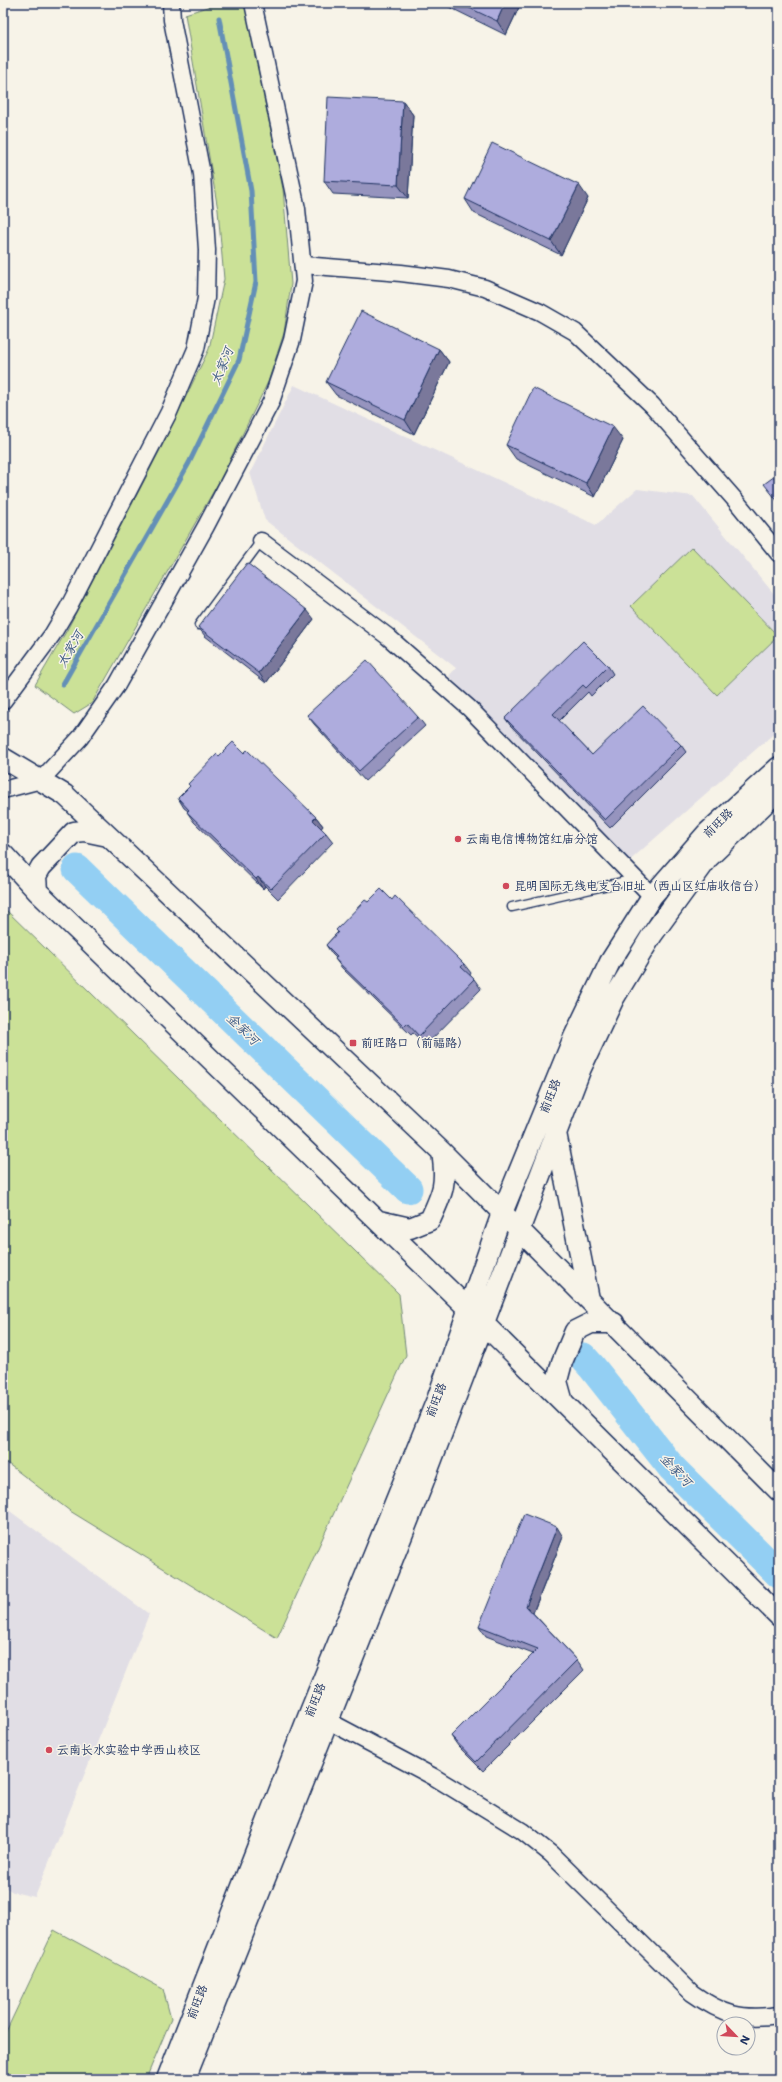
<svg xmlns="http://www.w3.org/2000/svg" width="782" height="2082" font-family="'Shantell Sans','LXGW WenKai TC',sans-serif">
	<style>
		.built { fill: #e1dee5 }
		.green { fill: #cbe197; stroke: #73887a }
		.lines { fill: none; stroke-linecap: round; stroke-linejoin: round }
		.stream { stroke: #638fb7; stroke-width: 5 }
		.river { stroke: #93cff3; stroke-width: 29 }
		.service-casing { stroke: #1b2f5e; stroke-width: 11 }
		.minor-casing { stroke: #1b2f5e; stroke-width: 19 }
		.tertiary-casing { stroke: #1b2f5e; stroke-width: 23 }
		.service { stroke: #f7f3e8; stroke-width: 8 }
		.minor { stroke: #f7f3e8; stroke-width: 16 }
		.tertiary { stroke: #f7f3e8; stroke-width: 20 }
		.wall { fill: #9694be; stroke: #1b2f5e }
		.shaded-wall { fill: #7a789b; stroke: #1b2f5e }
		.building { fill: #aeacdd; stroke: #1b2f5e }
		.poi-dot { fill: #d1495b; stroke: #f7f3e8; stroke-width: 1.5 }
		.labels { text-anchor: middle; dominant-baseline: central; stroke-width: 3; stroke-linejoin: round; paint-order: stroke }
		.street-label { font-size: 12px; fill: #1b2f5e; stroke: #f7f3e8 }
		.poi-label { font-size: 12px; fill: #1b2f5e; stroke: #f7f3e8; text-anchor: start }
		.water-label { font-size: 13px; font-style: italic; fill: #395783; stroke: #f7f3e8 }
	</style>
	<rect width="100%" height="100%" fill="#f7f3e8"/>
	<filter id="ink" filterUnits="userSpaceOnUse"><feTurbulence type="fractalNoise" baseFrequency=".025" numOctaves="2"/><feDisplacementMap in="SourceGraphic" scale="8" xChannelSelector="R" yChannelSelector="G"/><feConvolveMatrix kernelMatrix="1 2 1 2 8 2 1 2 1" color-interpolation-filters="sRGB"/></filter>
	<g filter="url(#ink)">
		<path class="built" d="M294 385 596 525 637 489 693 496 779 600V729L627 863 449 676 456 668 265 520 250 473Z
			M3 1506 149 1614 35 1897 13 1892 3 1886Z"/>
		<path class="green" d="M220 3H241L245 5 283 189 291 284 284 333 268 382 220 480 92 703 74 714 35 685 67 630 161 448 209 349 224 279 218 210 185 14Z
			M692 547 778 636 717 695 631 606Z
			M3 907 399 1294 406 1355 277 1638 70 1511 3 1460Z
			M54 1930 163 1989 171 2019 146 2079H3V2038Z"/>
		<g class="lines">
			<path class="stream" d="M63 684 189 463 239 360 256 282 251 191 219 18"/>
			<path class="river" d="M77 869 408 1189
				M583 1357 592 1367 672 1468 779 1574"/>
			<defs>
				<path id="service" d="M199 625 261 541
					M512 907 635 879"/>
				<path id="minor" d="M303 265 401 273 449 279 485 288 540 312 575 332 652 405 736 501 779 554
					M261 541 387 636 469 708 652 896
					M3 701 52 635 68 608 169 412 196 349 206 298 207 250 202 174 172 20 171 3
					M3 790 41 780 80 738 117 685 206 526 271 402 292 340 304 281 297 209 253 3
					M319 1716 434 1777 522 1831 551 1854 692 1993C723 2015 741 2020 779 2015"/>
				<path id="tertiary" d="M3 758 65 795 442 1152 779 1491
					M3 854 37 891 483 1323 779 1616
					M37 891 36 876 41 867 74 832 84 831 108 836
					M556 1133 589 1299
					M379 1221 410 1228 430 1220C443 1192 447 1184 442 1152
					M562 1399 557 1381 562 1362 575 1331 591 1323H614
					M167 2079 310 1712 438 1397 502 1213 574 1037 610 962 652 896 707 833 779 767
					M185 2079 421 1488 581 1068 614 998 652 935 708 858 779 790"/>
			</defs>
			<use href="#service" class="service-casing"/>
			<use href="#minor" class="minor-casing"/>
			<use href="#tertiary" class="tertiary-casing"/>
			<use href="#service" class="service"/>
			<use href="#minor" class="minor"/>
			<use href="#tertiary" class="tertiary"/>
		</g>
		<path class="wall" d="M441 3H521L506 35Z
			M403 101 413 115 408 198 333 194 324 181Z
			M588 198 561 255 474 213 465 199Z
			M439 349 449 362 414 434 336 395 326 382Z
			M623 440 595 497 516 459 506 445Z
			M314 619 266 683 205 636 198 627Z
			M608 666 613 674 591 696 588 692 559 721 592 755 681 745 686 752 610 828 510 725 505 718Z
			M307 715 418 717 425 726 365 781 314 724Z
			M244 753 316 817 323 826 321 828 326 833 333 842 278 899 265 886 263 889 194 822 187 812 188 811 184 808 178 798 190 786 188 784 219 756Z
			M392 900 464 964 471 973 470 975 474 979 481 989 426 1045 413 1033 411 1035 342 968 335 959 336 958 332 954 326 945 338 932 336 930 368 902Z
			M563 1537 533 1613 577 1660 584 1670 483 1771 458 1746 451 1736 533 1654 486 1636 479 1626Z"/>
		<path class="shaded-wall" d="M505 3H521L506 35 497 21Z
			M403 101 413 115 408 198 398 185Z
			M579 185 588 198 561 255 551 241Z
			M439 349 449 362 414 434 405 420Z
			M613 427 623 440 595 497 586 483Z
			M307 610 314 619 266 683 259 673Z
			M316 817 323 826 320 830 313 820Z
			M258 877 265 886 263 889 256 879Z
			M557 1527 563 1537 532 1615 526 1606Z"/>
		<path class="building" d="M459 3H505L497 21Z
			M328 97 403 101 398 185 324 181Z
			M492 143 579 185 551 241 465 199Z
			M361 311 439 349 405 420 326 382Z
			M533 388 613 427 586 483 506 445Z
			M779 473V503L764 484Z
			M247 563 307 610 259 673 198 627Z
			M583 641 608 666 586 688 583 685 553 714 592 755 643 706 681 745 605 820 505 718Z
			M367 660 418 717 359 771 307 715Z
			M233 742 244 753 247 750 316 817 313 820 326 833 271 889 258 877 256 879 187 812 189 810 178 798 190 786 188 784 217 754 219 756Z
			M381 889 392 900 395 896 464 964 461 967 474 979 419 1036 407 1023 404 1026 335 959 337 956 326 945 338 932 336 930 365 900 368 902Z
			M524 1514 557 1527 526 1606 577 1660 476 1762 451 1736 538 1649 479 1626Z"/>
	</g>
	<g class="poi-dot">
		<circle cx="458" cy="839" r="4"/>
		<circle cx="506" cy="886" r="4"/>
		<rect x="349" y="1039" width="8" height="8" rx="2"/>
		<circle cx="49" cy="1750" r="4"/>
	</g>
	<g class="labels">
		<g class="street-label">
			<text transform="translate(718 823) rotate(-44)">前旺路</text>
			<text transform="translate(550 1096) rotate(-68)">前旺路</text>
			<text transform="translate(436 1400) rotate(-69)">前旺路</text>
			<text transform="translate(315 1700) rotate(-68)">前旺路</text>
			<text transform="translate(197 2002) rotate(-69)">前旺路</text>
		</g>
		<g class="poi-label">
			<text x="466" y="839">云南电信博物馆红庙分馆</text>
			<text x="514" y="886">昆明国际无线电支台旧址（西山区红庙收信台）</text>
			<text x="361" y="1043">前旺路口（前福路）</text>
			<text x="57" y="1750">云南长水实验中学西山校区</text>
		</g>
		<g class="water-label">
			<text transform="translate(222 366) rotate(-68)">太家河</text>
			<text transform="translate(70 649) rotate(-60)">太家河</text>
			<text transform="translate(243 1029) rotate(44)">金家河</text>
			<text transform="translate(676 1470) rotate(47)">金家河</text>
		</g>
	</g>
	<rect width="782" height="2082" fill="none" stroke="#f7f3e8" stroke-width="16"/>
	<rect x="8" y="8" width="766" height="2066" fill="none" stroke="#1b2f5e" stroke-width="1.5" filter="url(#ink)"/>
	<g transform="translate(736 2036) rotate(115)"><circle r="19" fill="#f7f3e8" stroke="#9fa5b1"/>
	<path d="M0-3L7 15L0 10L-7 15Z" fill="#d1495b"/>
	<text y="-6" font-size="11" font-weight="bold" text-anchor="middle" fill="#1b2f5e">N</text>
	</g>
</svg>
